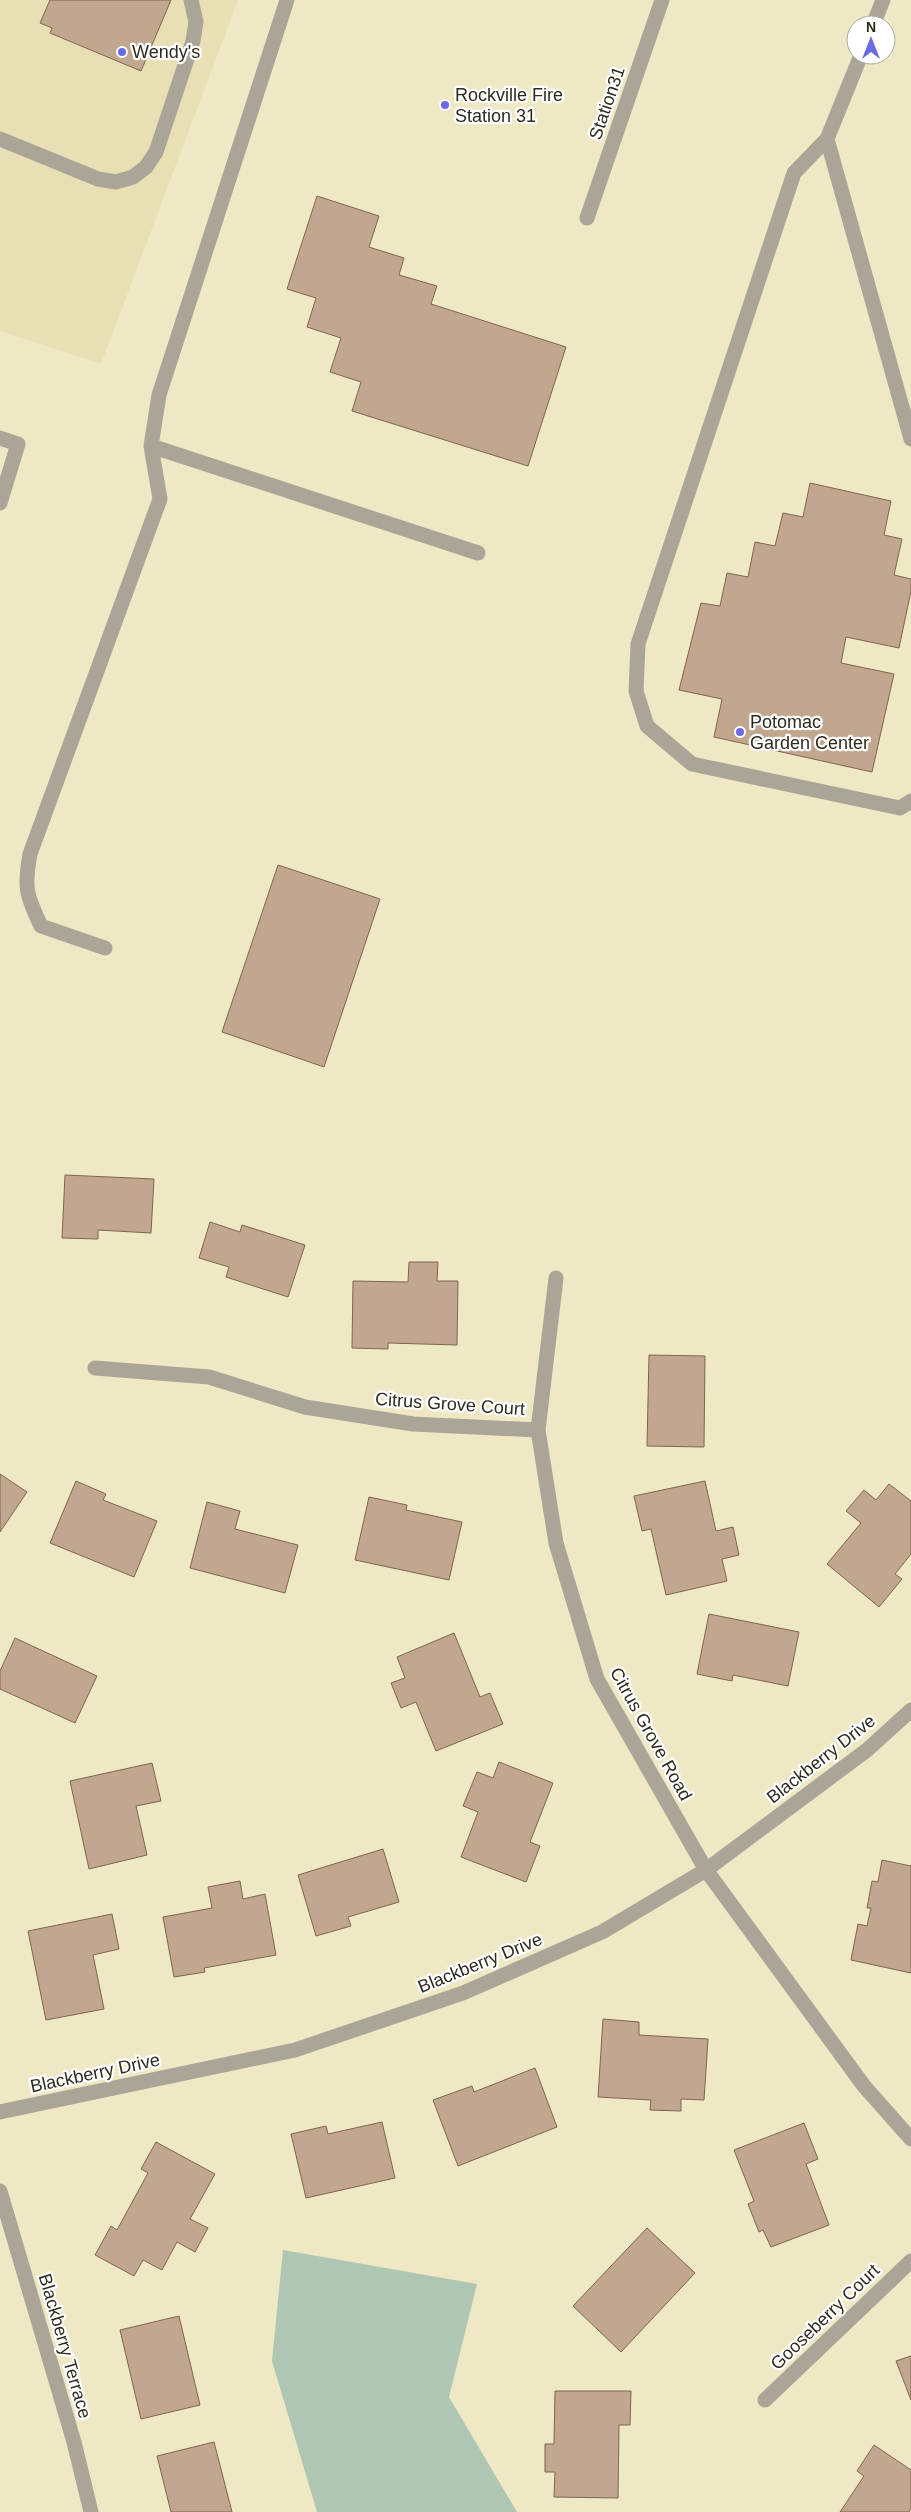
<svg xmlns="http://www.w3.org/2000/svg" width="911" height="2512" font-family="Arial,sans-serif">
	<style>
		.built { fill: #e8e0b4 }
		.green { fill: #afc7b2 }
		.building { fill: #c2a78f; stroke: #7f654e }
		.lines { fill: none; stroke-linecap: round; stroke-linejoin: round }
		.minor { stroke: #aba597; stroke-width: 15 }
		.poi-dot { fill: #696ae4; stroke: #fff; stroke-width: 2 }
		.labels { text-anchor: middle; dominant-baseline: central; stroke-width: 4.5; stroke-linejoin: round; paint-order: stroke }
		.poi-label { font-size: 18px; fill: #2d2b1d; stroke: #fff; text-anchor: start }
		.street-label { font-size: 18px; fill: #2d2b1d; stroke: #fff }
	</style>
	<rect width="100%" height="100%" fill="#eee8c4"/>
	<path class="built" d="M0 0H238L101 364 0 331Z"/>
	<path class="green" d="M283 2250 477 2284 449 2397 517 2512H317L272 2361Z"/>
	<path class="building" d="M50 0H171L141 71 50 33 52 28 40 23Z
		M317 196 379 216 369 247 404 258 399 275 437 286 431 304 566 347 528 466 352 411 361 382 330 372 341 338 307 327 316 298 287 289Z
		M810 483 891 501 884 535 902 539 894 575 911 579V591L899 648 846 637 841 663 894 674 872 772 714 737 722 699 679 690 701 603 720 606 727 573 748 577 755 542 775 546 783 513 803 517Z
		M278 865 380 899 324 1067 222 1032Z
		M65 1175 154 1179 151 1233 98 1230V1239L62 1238Z
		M210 1222 240 1232 242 1225 305 1245 288 1297 226 1277 229 1267 199 1258Z
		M409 1262H438L437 1281H458L457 1345 388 1343V1349L352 1348 353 1281 408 1282Z
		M649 1355 705 1356 704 1447 647 1446Z
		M0 1474 27 1492 0 1532Z
		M76 1481 106 1494 103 1500 157 1521 134 1577 50 1543Z
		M705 1481 716 1531 733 1527 739 1555 722 1559 727 1581 666 1595 651 1529 642 1531 634 1496Z
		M889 1484 911 1501V1554L895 1574 902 1579 879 1607 827 1564 861 1523 846 1511 864 1490 876 1500Z
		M369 1497 407 1505 406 1510 462 1522 449 1580 355 1560Z
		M207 1502 240 1511 235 1529 298 1545 285 1593 190 1568Z
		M709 1614 799 1632 788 1686 733 1675 732 1681 697 1674Z
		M454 1633 480 1697 490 1693 503 1724 436 1751 416 1702 401 1708 391 1683 405 1678 397 1657Z
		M15 1638 97 1676 75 1723 0 1689V1671Z
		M499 1762 553 1783 530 1842 540 1846 526 1882 461 1857 478 1812 463 1806 477 1772 493 1778Z
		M152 1763 161 1801 136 1806 147 1855 89 1869 70 1781Z
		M383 1849 399 1902 348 1917 351 1926 316 1936 298 1875Z
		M882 1860 911 1866V1973L851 1960 858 1924 867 1926 871 1908H867L872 1881 878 1882Z
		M240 1881 243 1899 265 1894 276 1955 204 1968 205 1972 174 1977 163 1917 212 1908 208 1887Z
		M112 1914 119 1949 93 1955 104 2009 46 2020 28 1931Z
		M603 2019 639 2022V2035L708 2039 704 2100 681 2099V2111L650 2110 651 2100 598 2097Z
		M535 2068 557 2127 458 2166 433 2100 472 2086 474 2092Z
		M382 2122 395 2178 306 2198 291 2134 326 2126 328 2134Z
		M804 2123 818 2159 806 2164 829 2225 771 2247 763 2230 759 2232 748 2204 754 2201 734 2150Z
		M156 2142 215 2174 190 2219 208 2228 195 2252 177 2242 162 2270 143 2260 134 2276 95 2255 111 2226 117 2230 148 2173 141 2169Z
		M647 2228 695 2273 621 2352 573 2306Z
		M179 2316 200 2405 141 2419 120 2330Z
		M911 2356V2400L896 2361Z
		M555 2391H631L630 2425H619L618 2498 554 2497 555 2472H545V2444H554Z
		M214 2442 232 2512H171L157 2456Z
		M874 2445 911 2470V2509L909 2512H840L864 2476 857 2471Z"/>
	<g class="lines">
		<path class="minor" d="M873 25 883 0
			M861 55 827 139 794 173 638 644 636 691 647 726 692 764 900 808 911 801
			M0 139 98 179 116 182 133 177 146 167 156 152 193 41 196 22 191 0
			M827 139 911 439
			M587 218 662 0
			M0 438 18 444 0 503
			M151 446 478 553
			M105 948 41 926C26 895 24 887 30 854L160 499 151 446 159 395 287 0
			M556 1278 538 1430 556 1543 597 1679 706 1870 864 2086 911 2139
			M95 1368 209 1377 305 1407 413 1424 538 1430
			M0 2112 295 2050 463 1993 602 1932 706 1870 867 1750 911 1710
			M0 2191 74 2442 91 2512
			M765 2400 911 2261"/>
	</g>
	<g class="poi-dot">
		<circle cx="122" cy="52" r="5"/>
		<circle cx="445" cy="105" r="5"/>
		<circle cx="740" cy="732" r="5"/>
	</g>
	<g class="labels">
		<g class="poi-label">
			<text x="132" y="52">Wendy's</text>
			<text x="455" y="95">Rockville Fire<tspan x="455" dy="21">Station 31</tspan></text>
			<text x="750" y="722">Potomac<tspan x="750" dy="21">Garden Center</tspan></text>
		</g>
		<g class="street-label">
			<text transform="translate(607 103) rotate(-71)">Station31</text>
			<text transform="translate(450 1404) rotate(4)">Citrus Grove Court</text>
			<text transform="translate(651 1734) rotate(61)">Citrus Grove Road</text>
			<text transform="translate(821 1759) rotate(-38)">Blackberry Drive</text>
			<text transform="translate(480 1963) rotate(-22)">Blackberry Drive</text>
			<text transform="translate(95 2073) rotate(-12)">Blackberry Drive</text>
			<text transform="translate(825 2317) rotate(-44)">Gooseberry Court</text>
			<text transform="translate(65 2346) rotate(74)">Blackberry Terrace</text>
		</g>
	</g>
	<g transform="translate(871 40)"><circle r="24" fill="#ffffff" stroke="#abaaa5"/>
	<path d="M0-4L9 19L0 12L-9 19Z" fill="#696ae4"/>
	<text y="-8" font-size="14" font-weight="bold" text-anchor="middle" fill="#2d2b1d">N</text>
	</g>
</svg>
